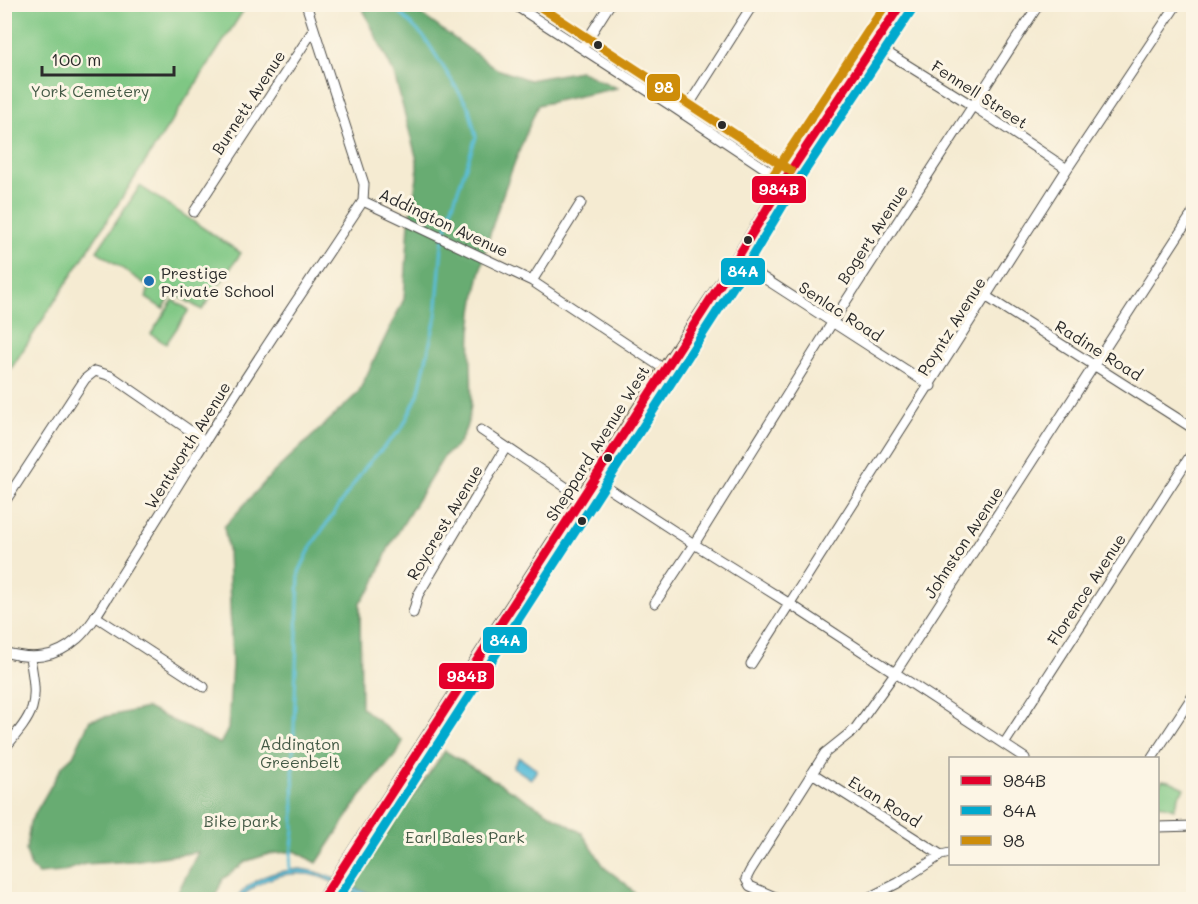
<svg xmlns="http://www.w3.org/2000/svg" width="1198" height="904" font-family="Mali,sans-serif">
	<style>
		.green { fill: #7fc784; stroke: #557958; stroke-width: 1.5 }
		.forest { fill: #67ac72; stroke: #496c4e; stroke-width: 1.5 }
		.water { fill: #5abed9; stroke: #427482; stroke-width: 1.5 }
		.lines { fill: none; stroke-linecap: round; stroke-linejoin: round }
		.stream { stroke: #5abed9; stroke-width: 3 }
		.minor-casing { stroke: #494844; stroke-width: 11 }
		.major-casing { stroke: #494844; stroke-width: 14 }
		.minor { stroke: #fff; stroke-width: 9 }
		.major { stroke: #f8bd89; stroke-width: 12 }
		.bus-1-casing { stroke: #fcf5e5; stroke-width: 14 }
		.bus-2-casing { stroke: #fcf5e5; stroke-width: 14 }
		.bus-3-casing { stroke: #fcf5e5; stroke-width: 14 }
		.bus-1 { stroke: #e4002b; stroke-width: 9 }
		.bus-2 { stroke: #00a9ce; stroke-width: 9 }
		.bus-3 { stroke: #ce8d09; stroke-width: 9 }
		.bus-dot { fill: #2b2b2b; stroke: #fcf5e5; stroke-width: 2 }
		.poi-dot { fill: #1f6fb2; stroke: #fcf5e5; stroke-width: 2 }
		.labels { text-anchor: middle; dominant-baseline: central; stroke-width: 6; stroke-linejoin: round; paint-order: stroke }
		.park-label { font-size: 16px; fill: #445a46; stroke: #fcf5e5 }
		.street-label { font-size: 16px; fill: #2b2b2b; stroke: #fcf5e5 }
		.poi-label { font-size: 16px; fill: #2b2b2b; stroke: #fcf5e5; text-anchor: start }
		.line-badge { stroke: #fcf5e5; stroke-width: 2 }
		.badge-label { font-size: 16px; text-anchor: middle; font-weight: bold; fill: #fff }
	</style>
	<rect width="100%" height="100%" fill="#fcf5e5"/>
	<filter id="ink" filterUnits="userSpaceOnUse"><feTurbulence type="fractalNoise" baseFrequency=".0167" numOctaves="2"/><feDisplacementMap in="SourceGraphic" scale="12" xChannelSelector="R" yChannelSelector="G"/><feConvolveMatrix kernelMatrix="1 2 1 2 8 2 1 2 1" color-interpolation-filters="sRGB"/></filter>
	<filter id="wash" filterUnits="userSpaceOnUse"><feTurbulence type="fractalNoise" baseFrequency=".008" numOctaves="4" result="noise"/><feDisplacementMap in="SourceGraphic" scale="24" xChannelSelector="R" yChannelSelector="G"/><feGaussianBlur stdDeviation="1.35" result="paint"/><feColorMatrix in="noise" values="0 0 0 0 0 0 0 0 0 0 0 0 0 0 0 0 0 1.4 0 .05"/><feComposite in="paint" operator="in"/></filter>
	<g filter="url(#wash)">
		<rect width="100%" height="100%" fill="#f5ebd2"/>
		<path class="green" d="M5 4 247 5 5 378 4 5Z
			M140 186 241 253 202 310 173 293 163 309 146 298 149 287 97 251Z
			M173 300 189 310 166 344 151 334Z
			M1162 780 1170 781 1185 788 1180 794 1174 809 1158 804V788Z"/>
		<path class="forest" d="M361 5H408L497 69 529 80 580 71 617 88 538 105C508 176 477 255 471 332 468 368 480 412 458 444 455 448 449 452 445 455L389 547 372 588 360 602 361 707 403 741 398 752 363 793 317 863 295 851 269 854 247 861 223 879 214 899 174 900 198 852 132 861 85 864 62 872 38 874 31 867 26 851 30 822 63 765 73 756 90 720 147 708 220 744 228 729 232 664 228 549 224 527 273 473 358 393 404 299 409 223 417 178V160L394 74Z
			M445 751 582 833 605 868 625 883 640 899 344 900 370 857Z"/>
		<path class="water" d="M519 757 537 770 531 779 513 767Z
			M300 869C307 870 313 871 319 873 338 878 354 891 373 894 384 896 390 892 400 899 391 899 375 902 367 899 352 893 337 883 321 877 291 868 261 877 240 899L236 900C250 877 275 871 300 869Z"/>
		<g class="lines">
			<path class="stream" d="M289 872 294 830 293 761 299 572 312 545 366 466 402 428 418 395 436 317 442 245 449 216 476 137 469 108 425 38 391 4"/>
		</g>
	</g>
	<g filter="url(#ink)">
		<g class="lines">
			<defs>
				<path id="minor" d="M306 4 364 184 363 201
					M513 4 670 105 784 181
					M875 45 973 106 1067 169
					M582 48 610 4
					M683 114 753 4
					M363 201 532 281 664 369
					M194 212 314 29
					M736 260 931 386
					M532 281 581 203
					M987 297 1194 429
					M481 430 582 498
					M594 479 694 544 790 604 1025 758
					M4 503 85 379 95 371 111 376 205 441
					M655 603 694 544 837 315 1039 4
					M413 613 418 595 506 447
					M95 616 204 687
					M4 652C31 660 55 659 77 639 92 626 103 604 114 587 140 546 166 505 191 464 246 375 305 288 363 201
					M751 664 1067 169 1177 4
					M1004 744 1194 450
					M4 749C35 712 39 707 30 658
					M1152 758 1194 694
					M812 773 941 855
					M1158 827 1194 826
					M782 900 750 886 746 879 750 871 825 753 855 729 895 673 1194 211
					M864 900 898 883 941 855 950 853"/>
				<path id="major" d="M322 900 664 369 736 260 784 181 901 4"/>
			</defs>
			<use href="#minor" class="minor-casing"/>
			<use href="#major" class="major-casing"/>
			<use href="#minor" class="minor"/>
			<use href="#major" class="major"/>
			<defs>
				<path id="bus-1" d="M322 900 736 260 784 181 901 4"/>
				<path id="bus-2" d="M337 900 746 267 794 187 911 11"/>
				<path id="bus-3" d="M536 4 791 171
					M774 174 886 4"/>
			</defs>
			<use href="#bus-1" class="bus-1-casing"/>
			<use href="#bus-2" class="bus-2-casing"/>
			<use href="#bus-3" class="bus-3-casing"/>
			<use href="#bus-1" class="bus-1"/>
			<use href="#bus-2" class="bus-2"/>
			<use href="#bus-3" class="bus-3"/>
		</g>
	</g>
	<g class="bus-dot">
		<circle cx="598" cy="45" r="5"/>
		<circle cx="722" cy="125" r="5"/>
		<circle cx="748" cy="240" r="5"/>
		<circle cx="608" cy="458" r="5"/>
		<circle cx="582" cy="521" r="5"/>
	</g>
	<circle class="poi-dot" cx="149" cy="281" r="6"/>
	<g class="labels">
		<g class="park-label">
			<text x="90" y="90">York Cemetery</text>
			<text x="300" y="743">Addington<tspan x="300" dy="18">Greenbelt</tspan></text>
			<text x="241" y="820">Bike park</text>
			<text x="465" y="836">Earl Bales Park</text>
		</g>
		<g class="street-label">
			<text transform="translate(980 94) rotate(33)">Fennell Street</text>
			<text transform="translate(248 102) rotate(-57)">Burnett Avenue</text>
			<text transform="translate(444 222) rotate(25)">Addington Avenue</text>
			<text transform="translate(872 234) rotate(-57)">Bogert Avenue</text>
			<text transform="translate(841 311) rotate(33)">Senlac Road</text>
			<text transform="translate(951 326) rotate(-58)">Poyntz Avenue</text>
			<text transform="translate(1099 350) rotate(32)">Radine Road</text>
			<text transform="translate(597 443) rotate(-58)">Sheppard Avenue West</text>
			<text transform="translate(187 445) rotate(-58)">Wentworth Avenue</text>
			<text transform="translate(444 522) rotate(-59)">Roycrest Avenue</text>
			<text transform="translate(963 542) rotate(-57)">Johnston Avenue</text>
			<text transform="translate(1086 589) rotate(-57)">Florence Avenue</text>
			<text transform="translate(885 801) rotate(32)">Evan Road</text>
		</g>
		<g class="poi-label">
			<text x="161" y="272">Prestige<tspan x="161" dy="18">Private School</tspan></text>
		</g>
	</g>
	<g class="line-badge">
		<rect x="646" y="73" width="35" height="29" rx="6" fill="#ce8d09"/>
		<rect x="751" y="175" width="56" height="29" rx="6" fill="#e4002b"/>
		<rect x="720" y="257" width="46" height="29" rx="6" fill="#00a9ce"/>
		<rect x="482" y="626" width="46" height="28" rx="6" fill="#00a9ce"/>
		<rect x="438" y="662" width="57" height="28" rx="6" fill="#e4002b"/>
	</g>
	<g class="badge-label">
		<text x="664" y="93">98</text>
		<text x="779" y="195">984B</text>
		<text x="743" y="277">84A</text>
		<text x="505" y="646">84A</text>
		<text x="467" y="682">984B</text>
	</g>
	<rect width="1198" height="904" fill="none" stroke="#fcf5e5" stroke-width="24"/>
	<rect x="949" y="757" width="210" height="108" fill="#fcf5e5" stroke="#a8a49b" stroke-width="1.5"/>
	<rect x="961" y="776" width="30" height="9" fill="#e4002b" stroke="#a8a49b" stroke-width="1.5"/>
	<text x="1003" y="787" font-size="18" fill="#2b2b2b">984B</text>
	<rect x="961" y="806" width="30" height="9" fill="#00a9ce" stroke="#a8a49b" stroke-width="1.5"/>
	<text x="1003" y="817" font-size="18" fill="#2b2b2b">84A</text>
	<rect x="961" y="836" width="30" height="9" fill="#ce8d09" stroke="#a8a49b" stroke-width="1.5"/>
	<text x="1003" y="847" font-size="18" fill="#2b2b2b">98</text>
	<path d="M42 66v9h132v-9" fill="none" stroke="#2b2b2b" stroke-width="3"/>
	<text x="51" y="66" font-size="18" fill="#2b2b2b" stroke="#fcf5e5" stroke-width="4.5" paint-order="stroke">100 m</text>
</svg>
